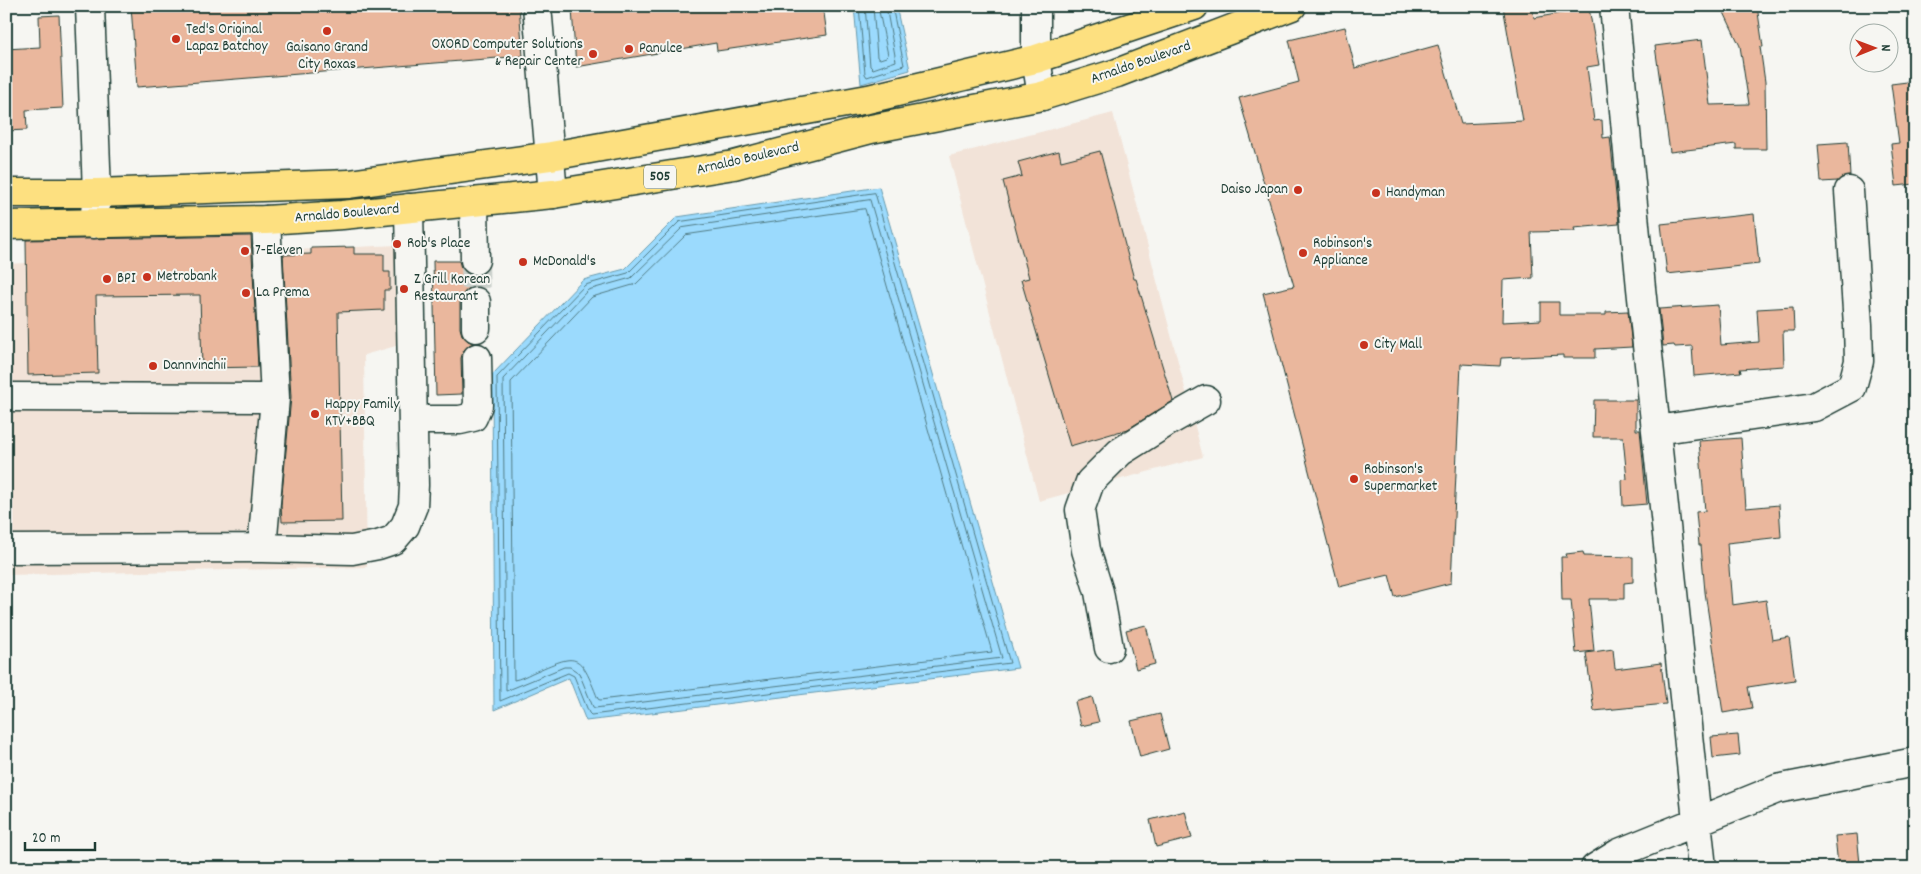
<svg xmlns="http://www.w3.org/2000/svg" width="1921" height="874" font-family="Dekko,sans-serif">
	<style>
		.built { fill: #f2e3d8 }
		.water { fill: #9bdafd; stroke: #699bad }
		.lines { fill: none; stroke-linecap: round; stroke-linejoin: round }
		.shore { stroke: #517c84; stroke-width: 1 }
		.building { fill: #eab79d; stroke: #1f3d34 }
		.minor-tunnel { stroke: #cbd1cc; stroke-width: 28; stroke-dasharray: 28 14; stroke-linecap: butt }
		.minor-casing { stroke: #1f3d34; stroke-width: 31 }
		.highway-casing { stroke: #1f3d34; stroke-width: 31 }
		.minor { stroke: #f6f6f2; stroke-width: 28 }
		.highway { stroke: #fde080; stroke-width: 28 }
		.poi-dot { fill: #c8321e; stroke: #f6f6f2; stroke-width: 2 }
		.labels { text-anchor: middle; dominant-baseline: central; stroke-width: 4; stroke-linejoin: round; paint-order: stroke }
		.shield { fill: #f6f6f2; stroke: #60746d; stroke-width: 1 }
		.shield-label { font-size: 14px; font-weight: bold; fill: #1f3d34 }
		.poi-label { font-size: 15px; fill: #1f3d34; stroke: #f6f6f2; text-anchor: start }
		.street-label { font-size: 15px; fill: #1f3d34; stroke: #f6f6f2 }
	</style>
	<rect width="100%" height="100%" fill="#f6f6f2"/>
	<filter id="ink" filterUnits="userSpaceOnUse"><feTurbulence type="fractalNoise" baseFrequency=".02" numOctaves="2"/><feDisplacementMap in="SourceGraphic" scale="10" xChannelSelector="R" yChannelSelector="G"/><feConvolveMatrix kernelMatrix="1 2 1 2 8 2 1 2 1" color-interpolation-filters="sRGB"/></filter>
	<g filter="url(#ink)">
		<path class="built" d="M1534 6H1594L1535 16Z
			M1113 113 1203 457 1039 501 949 156Z
			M397 245 403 344 364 355 367 567 6 575V264Z"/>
		<path class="water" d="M854 6H896L910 70 861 84Z
			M879 187 1018 668 586 721 569 678 494 710 492 375 583 280 625 269 677 217Z"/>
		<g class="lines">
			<path class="shore" d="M859 6 865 74 867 77 904 65 892 6
				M865 6 870 66 873 69 896 61 886 6
				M873 6 877 57 880 59 886 57 888 55 878 6
				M875 193 1010 663 591 715 589 713 574 676 568 673 500 701 497 377 585 285 628 273 679 222Z
				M870 200 1002 658 595 708 593 707 579 673 570 667H564L506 691 503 379 588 290 631 278 682 228Z
				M865 209 992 652 600 700 598 699C579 651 578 653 532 673 526 676 520 679 514 680L511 382 592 297 636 284 686 235Z"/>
		</g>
		<path class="building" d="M131 6H519L523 56 137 87Z
			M587 6H823L827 35 717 51 716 43 576 67 572 9Z
			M1503 6H1532L1534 18 1589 8 1599 65 1587 67 1594 121 1602 120 1603 138 1610 137 1619 224 1574 228 1575 231 1531 232 1533 278 1503 280 1502 322 1541 320V302H1559V315H1606V312L1628 311 1632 347 1595 349V358H1563V355L1501 358 1500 366 1461 364 1451 583 1395 597 1389 575 1339 587 1263 293 1294 286 1239 98 1299 82 1289 40 1345 27 1355 68 1438 45 1461 124 1523 121Z
			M1721 6H1757L1763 47H1760L1765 82 1766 149H1736V144L1670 152 1655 46 1702 40 1710 105 1749 104 1740 46Z
			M59 15 63 108 26 110 27 130 6 131V49L40 47 39 16Z
			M1915 81V184L1896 186 1891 144 1899 143 1891 84Z
			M1848 142 1850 176 1841 178 1838 181 1821 182 1818 144Z
			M1059 151 1061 161 1100 151 1134 279H1136L1173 401 1128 429 1070 446 1021 280 1029 278 1003 181 1022 176 1018 162Z
			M1754 214 1759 264 1667 274 1661 224Z
			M251 236 258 367 202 368 200 295 96 296 98 373 28 375 26 240Z
			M354 247V254H384V272H390V290H384V310L338 312 342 521 282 522 281 505 291 397 283 255 311 254V248Z
			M433 261H459L461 268 467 273 475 276 482 274 483 288 476 286 468 289 462 295 460 302V328L462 335 468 341 474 343 469 345 464 350 461 358 462 394 436 395Z
			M1718 305 1721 345 1759 342 1757 309 1793 307 1794 331H1783L1784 366 1740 369 1741 372 1694 376 1692 346 1675 347 1674 345 1663 346 1659 309Z
			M1594 400H1636V430H1640L1647 504 1623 506 1622 480 1627 479 1623 437H1593Z
			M1741 438 1746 508 1779 505 1781 537 1727 543 1732 605 1766 600 1772 640 1789 637 1795 680 1748 687 1752 708 1723 713 1705 592 1701 545H1699L1696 512 1705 511 1699 441Z
			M1583 552 1584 556 1633 557V582L1624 583V599H1589L1594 651 1576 653 1571 600H1562L1561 557H1567L1566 554Z
			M1146 625 1155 664 1136 669 1126 630Z
			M1613 649 1615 669 1661 663 1666 704 1594 711 1586 653Z
			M1092 697 1099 722 1081 726 1075 702Z
			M1160 714 1169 749 1140 757 1131 721Z
			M1738 735 1740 755 1713 758 1711 737Z
			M1185 811 1192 838 1156 847 1150 820Z
			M1857 834 1860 864 1838 866 1835 836Z"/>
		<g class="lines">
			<path class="minor-tunnel" d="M475 260 476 302"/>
			<defs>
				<path id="minor" d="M90 6 97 193 94 224
					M537 6 553 194
					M1036 6V59L1042 96
					M1614 6 1641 288 1702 868
					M474 202 475 260
					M476 302V328
					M6 397 275 398
					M413 420H460L473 417 478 405 477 358
					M1656 430 1814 407 1852 387 1859 361 1858 325 1849 191
					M262 548 275 398 266 220
					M6 549 262 548 352 550 378 545 393 540 405 526 413 506 414 485 409 208
					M1109 648 1099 592 1086 550 1080 510 1090 482 1120 452 1169 421 1206 400
					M1595 868 1619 853 1777 789 1915 762"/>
				<path id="highway" d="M6 193H97L349 184 551 156 868 99 1036 59 1194 6
					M6 225 266 220 342 215 553 194 734 165 871 129 1042 96 1117 73 1292 6"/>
			</defs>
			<use href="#minor" class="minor-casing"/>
			<use href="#highway" class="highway-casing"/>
			<use href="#minor" class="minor"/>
			<use href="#highway" class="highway"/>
		</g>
	</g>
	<g class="poi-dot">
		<circle cx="327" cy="31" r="5"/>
		<circle cx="176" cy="39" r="5"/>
		<circle cx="629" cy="49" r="5"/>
		<circle cx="593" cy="54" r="5"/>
		<circle cx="1298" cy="190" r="5"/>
		<circle cx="1376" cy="193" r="5"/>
		<circle cx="397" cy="244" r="5"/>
		<circle cx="245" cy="251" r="5"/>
		<circle cx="1303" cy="253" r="5"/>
		<circle cx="523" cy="262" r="5"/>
		<circle cx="147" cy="277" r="5"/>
		<circle cx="107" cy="279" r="5"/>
		<circle cx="404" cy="289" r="5"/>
		<circle cx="246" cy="293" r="5"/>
		<circle cx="1364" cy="345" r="5"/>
		<circle cx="153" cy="366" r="5"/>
		<circle cx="315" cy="414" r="5"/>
		<circle cx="1354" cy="479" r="5"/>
	</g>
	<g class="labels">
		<rect class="shield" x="644" y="165.5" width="32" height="23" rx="4"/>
		<g class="shield-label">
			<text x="660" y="177">505</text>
		</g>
		<g class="poi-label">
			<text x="186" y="30">Ted's Original<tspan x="186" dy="17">Lapaz Batchoy</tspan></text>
			<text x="583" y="45" text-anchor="end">OXORD Computer Solutions<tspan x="583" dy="17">&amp; Repair Center</tspan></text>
			<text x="327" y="48" text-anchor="middle">Gaisano Grand<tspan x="327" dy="17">City Roxas</tspan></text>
			<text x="639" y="49">Panulce</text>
			<text x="1288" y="190" text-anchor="end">Daiso Japan</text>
			<text x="1386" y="193">Handyman</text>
			<text x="407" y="244">Rob's Place</text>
			<text x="1313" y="244">Robinson's<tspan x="1313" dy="17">Appliance</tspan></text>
			<text x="255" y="251">7-Eleven</text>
			<text x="533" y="262">McDonald's</text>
			<text x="157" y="277">Metrobank</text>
			<text x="117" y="279">BPI</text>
			<text x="414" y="280">Z Grill Korean<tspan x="414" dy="17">Restaurant</tspan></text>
			<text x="256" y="293">La Prema</text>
			<text x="1374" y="345">City Mall</text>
			<text x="163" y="366">Dannvinchii</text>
			<text x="325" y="405">Happy Family<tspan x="325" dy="17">KTV+BBQ</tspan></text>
			<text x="1364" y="470">Robinson's<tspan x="1364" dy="17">Supermarket</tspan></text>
		</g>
		<g class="street-label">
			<text transform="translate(1141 63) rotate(-19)">Arnaldo Boulevard</text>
			<text transform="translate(748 159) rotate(-13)">Arnaldo Boulevard</text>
			<text transform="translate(347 214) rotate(-5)">Arnaldo Boulevard</text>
		</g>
	</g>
	<rect width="1921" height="874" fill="none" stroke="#f6f6f2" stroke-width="25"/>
	<rect x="12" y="12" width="1896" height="849" fill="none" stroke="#1f3d34" stroke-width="2" filter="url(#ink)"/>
	<g transform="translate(1874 48) rotate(89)"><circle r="24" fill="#f6f6f2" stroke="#a0aca6"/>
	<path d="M0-4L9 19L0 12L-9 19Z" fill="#c8321e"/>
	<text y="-8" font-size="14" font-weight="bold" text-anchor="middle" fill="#1f3d34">N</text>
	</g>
	<path d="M25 842v8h70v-8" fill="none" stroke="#1f3d34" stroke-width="2.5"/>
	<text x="32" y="842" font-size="15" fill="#1f3d34" stroke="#f6f6f2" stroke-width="4" paint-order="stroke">20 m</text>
</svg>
